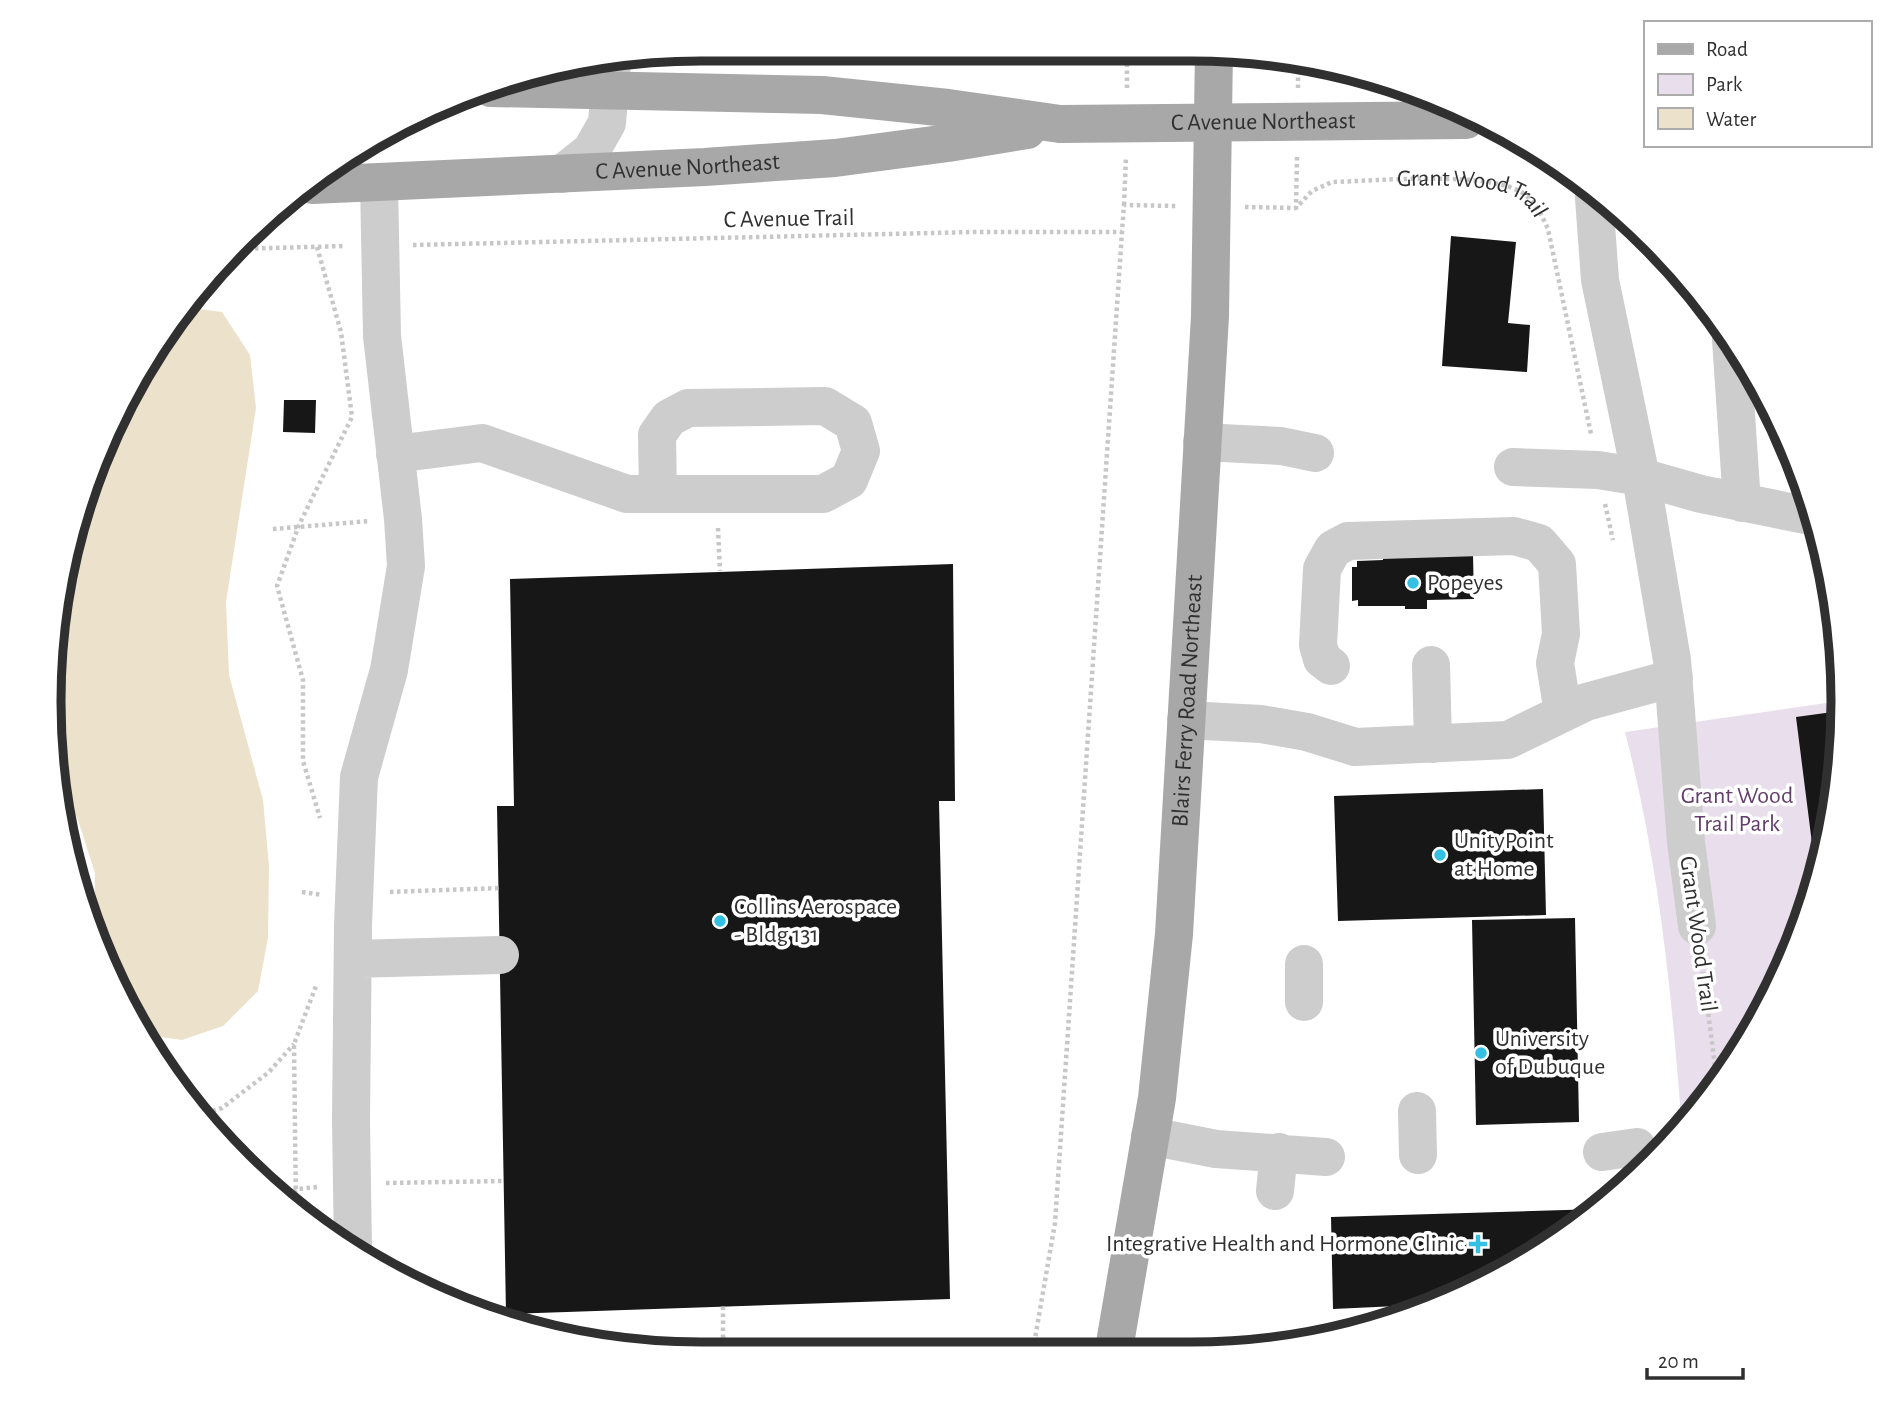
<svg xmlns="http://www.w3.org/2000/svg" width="1892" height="1403" font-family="'Alegreya Sans',sans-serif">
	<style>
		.green { fill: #e9deec }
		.water { fill: #ece1cb }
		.building { fill: #171717 }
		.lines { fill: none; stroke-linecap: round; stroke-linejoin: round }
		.path { stroke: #c7c7c7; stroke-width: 4.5; stroke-dasharray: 3.5 3.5; stroke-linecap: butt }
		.minor { stroke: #cdcdcd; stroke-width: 38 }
		.major { stroke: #a8a8a8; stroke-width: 38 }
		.poi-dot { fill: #35bfe3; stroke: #fff; stroke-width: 2.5 }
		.labels { text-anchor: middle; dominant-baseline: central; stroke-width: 7; stroke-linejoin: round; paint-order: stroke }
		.street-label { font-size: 24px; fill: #303030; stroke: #fff }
		.poi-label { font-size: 24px; fill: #303030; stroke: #fff; text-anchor: start }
		.park-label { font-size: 24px; fill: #633d6b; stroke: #fff }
		.rim { fill: none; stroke: #303030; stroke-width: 9 }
	</style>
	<rect width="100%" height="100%" fill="#fff"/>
	<path class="green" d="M1840 701 1837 787 1808 912 1755 1028 1682 1130C1672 996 1659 863 1625 732Z"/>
	<path class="water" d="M191 308 222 312 250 355 256 408 226 602 229 675 263 800 269 866 268 938 258 991 223 1026 182 1040 147 1035 99 951 94 931 95 873 77 817 62 796 50 745 61 575 116 413Z"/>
	<path class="building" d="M1451 236 1516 242 1508 323 1530 325 1527 372 1442 366Z
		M284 400H316L315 433 283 432Z
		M1383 553 1473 555 1474 599 1427 600V609H1405V606H1358V600L1352 601V567H1357V561L1383 560Z
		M953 564 955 801H939L950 1299 506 1314 497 806H514L510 579Z
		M1840 711 1837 787 1819 866 1815 867 1796 717Z
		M1543 789 1546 915 1338 921 1334 796Z
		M1575 918 1579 1122 1476 1125 1472 920Z
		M1598 1209 1587 1219 1440 1304 1333 1309 1331 1217Z
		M1233 1341 1283 1346V1347L1232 1349Z"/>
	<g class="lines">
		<g class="path">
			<path d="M1127 88V58"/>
			<path d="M1298 88V61"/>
			<path id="s1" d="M1297 157 1296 208 1312 191 1332 182C1375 181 1492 170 1524 194 1536 203 1542 216 1548 229L1591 434"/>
			<path d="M1124 205 1126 157"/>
			<path d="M1245 207 1296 208"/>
			<path d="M413 245 974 232H1122L1124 205 1177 206"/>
			<path d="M317 247 341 332 352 417 299 525 277 586 303 680V761L320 818"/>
			<path d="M234 249 345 246"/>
			<path d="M1605 504 1613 540"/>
			<path d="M718 528 720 571"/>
			<path d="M273 529 370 521"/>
			<path d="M302 892 322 895"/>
			<path d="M390 892 499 888"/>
			<path d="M1701 958 1717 1081"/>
			<path d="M199 1115 222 1108 269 1072 294 1044"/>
			<path d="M386 1183 504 1181"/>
			<path d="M283 1201 297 1189 318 1187"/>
			<path d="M296 1210 294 1044 316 986"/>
			<path d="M1033 1350 1055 1223 1122 232"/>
			<path d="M723 1352V1306"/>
		</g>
		<path class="minor" d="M562 174 591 151 607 123 612 61
			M1594 198 1600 280 1641 477 1672 660 1686 842 1697 926
			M1731 340 1742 503
			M1202 442 1281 446 1315 453
			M395 454 482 443 627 494H823L849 480 861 451 853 423 825 406 688 408 669 418 657 435 658 494
			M1513 467 1598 470 1641 477 1701 494 1815 517
			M1431 665 1433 744
			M1331 666 1322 659 1318 645 1322 569 1333 549 1348 541 1514 536 1539 543 1557 564 1561 634 1555 663 1563 713
			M1186 720 1261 724 1307 732 1355 747 1508 740 1586 702 1674 678
			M353 959 500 955
			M1304 1002V964
			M1417 1111 1418 1155
			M1150 1136 1216 1149 1326 1157
			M1602 1152 1637 1147
			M1275 1191 1279 1152
			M353 1251 351 1120 353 925 359 777 389 670 406 566 403 519 382 336 379 183"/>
		<g class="major">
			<path id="s2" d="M491 88 822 95 948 108 1060 124 1466 120"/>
			<path id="s3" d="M312 185 705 167 835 158 948 143 1027 130"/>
			<path id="s4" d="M1114 1349 1157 1098 1174 934 1210 316 1214 50"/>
		</g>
	</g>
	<g class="poi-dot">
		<circle cx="1413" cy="583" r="7"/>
		<circle cx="1440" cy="855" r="7"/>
		<circle cx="720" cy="921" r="7"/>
		<circle cx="1481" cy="1053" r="7"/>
		<path d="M1474.5 1233.5h7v7h7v7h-7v7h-7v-7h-7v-7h7z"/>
	</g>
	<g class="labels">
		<g class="street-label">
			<text stroke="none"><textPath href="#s2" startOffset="774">C Avenue Northeast</textPath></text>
			<text stroke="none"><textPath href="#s3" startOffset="376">C Avenue Northeast</textPath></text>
			<text stroke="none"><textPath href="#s1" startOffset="240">Grant Wood Trail</textPath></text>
			<text transform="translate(789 219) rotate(-1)">C Avenue Trail</text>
			<text stroke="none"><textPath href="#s4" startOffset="653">Blairs Ferry Road Northeast</textPath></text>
			<text transform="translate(1698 934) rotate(82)">Grant Wood Trail</text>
		</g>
		<g class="poi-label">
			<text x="1427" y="583">Popeyes</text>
			<text x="1454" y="841">UnityPoint<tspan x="1454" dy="28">at Home</tspan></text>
			<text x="734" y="907">Collins Aerospace<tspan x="734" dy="28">- Bldg 131</tspan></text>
			<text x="1495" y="1039">University<tspan x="1495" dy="28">of Dubuque</tspan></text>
			<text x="1464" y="1244" text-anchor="end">Integrative Health and Hormone Clinic</text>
		</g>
		<g class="park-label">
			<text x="1737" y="796">Grant Wood<tspan x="1737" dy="28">Trail Park</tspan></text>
		</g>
	</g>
	<path d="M0 0H1892V1403H0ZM701 61H1191A640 640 0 0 1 1831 701V702A640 640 0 0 1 1191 1342H701A640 640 0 0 1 61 702V701A640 640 0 0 1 701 61Z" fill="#fff" fill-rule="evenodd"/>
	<path class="rim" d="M701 61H1191A640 640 0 0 1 1831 701V702A640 640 0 0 1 1191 1342H701A640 640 0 0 1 61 702V701A640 640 0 0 1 701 61Z"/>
	<rect x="1644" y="21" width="228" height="126" fill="#ffffff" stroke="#acacac" stroke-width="2"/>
	<rect x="1658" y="44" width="35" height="10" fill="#a8a8a8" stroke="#acacac" stroke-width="2"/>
	<text x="1706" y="56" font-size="21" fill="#303030">Road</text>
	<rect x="1658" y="74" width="35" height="21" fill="#e9deec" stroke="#acacac" stroke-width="2"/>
	<text x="1706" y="91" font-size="21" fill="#303030">Park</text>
	<rect x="1658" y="108" width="35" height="21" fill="#ece1cb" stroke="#acacac" stroke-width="2"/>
	<text x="1706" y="126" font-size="21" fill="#303030">Water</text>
	<path d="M1647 1368v10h96v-10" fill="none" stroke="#303030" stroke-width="3.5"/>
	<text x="1658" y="1368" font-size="21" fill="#303030" stroke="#ffffff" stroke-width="5" paint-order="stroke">20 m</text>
</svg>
